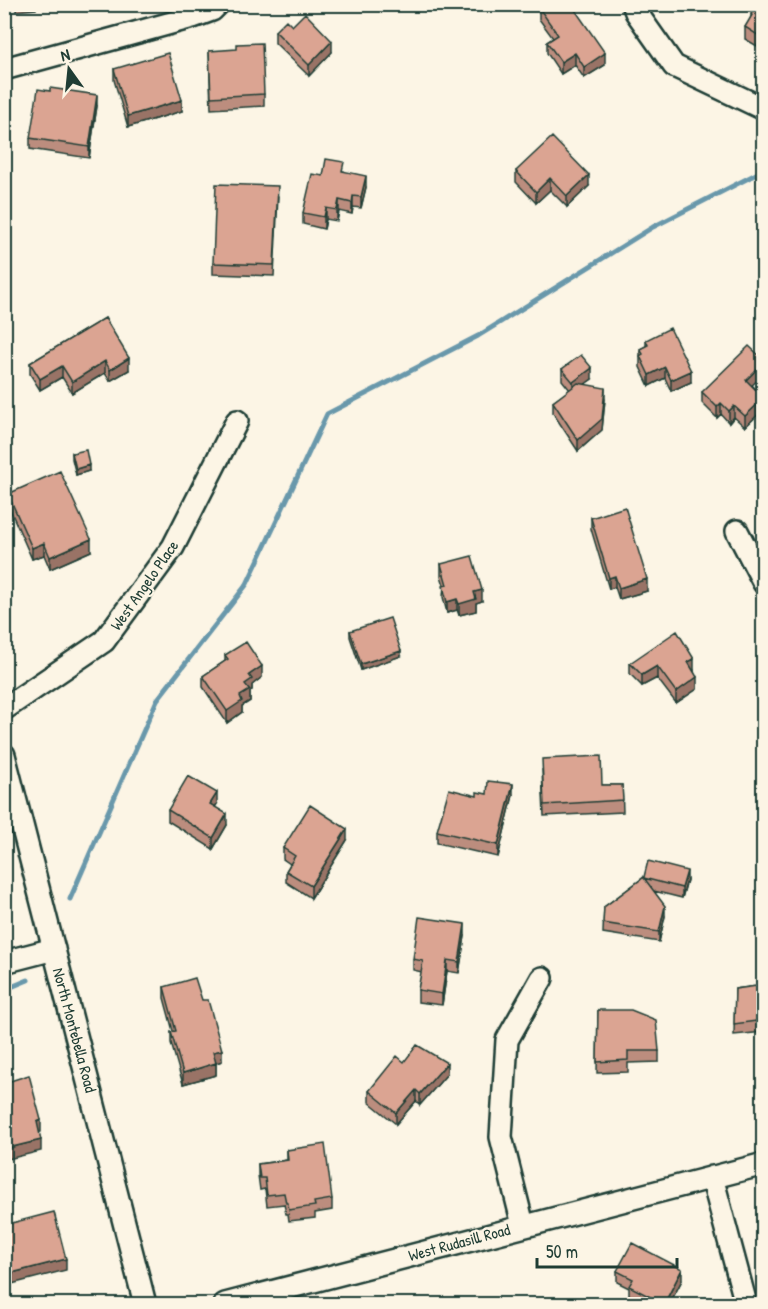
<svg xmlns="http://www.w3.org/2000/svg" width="768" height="1309" font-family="'Patrick Hand',sans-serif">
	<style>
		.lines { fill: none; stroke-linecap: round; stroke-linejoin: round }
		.stream { stroke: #6998ab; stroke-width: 5 }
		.street-casing { stroke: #1f3d34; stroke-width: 26 }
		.street { stroke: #fcf5e5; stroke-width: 21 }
		.wall { fill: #bc8d7e; stroke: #1f3d34; stroke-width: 1.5 }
		.shaded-wall { fill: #997366; stroke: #1f3d34; stroke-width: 1.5 }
		.building { fill: #dba492; stroke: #1f3d34; stroke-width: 1.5 }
		.labels { text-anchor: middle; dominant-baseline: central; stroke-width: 4.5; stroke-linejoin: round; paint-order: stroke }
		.street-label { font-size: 16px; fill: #1f3d34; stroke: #fcf5e5 }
	</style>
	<rect width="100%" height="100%" fill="#fcf5e5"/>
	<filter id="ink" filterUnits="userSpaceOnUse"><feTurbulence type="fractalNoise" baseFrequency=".0167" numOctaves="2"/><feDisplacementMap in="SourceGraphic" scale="12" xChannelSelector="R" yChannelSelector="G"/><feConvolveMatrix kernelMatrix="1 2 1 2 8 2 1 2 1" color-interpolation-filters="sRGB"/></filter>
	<g filter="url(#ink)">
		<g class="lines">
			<path class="stream" d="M70 899 157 700 247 584 327 414 478 336 653 227 764 170
				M4 990 28 980"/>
			<defs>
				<path id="street" d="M633 4 636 12 674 66 764 109
					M4 69 193 17 212 10 218 4
					M737 531 764 583
					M4 709 104 641 173 547 237 421
					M4 755 145 1304
					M4 962 54 949
					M712 1177 746 1304
					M523 1225 501 1137 507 1040 542 978
					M225 1304 764 1164"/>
			</defs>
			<use href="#street" class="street-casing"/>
			<use href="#street" class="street"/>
		</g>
		<path class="wall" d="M4 4H36V9L16 11V8H4Z
			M764 4V50L745 39V27L751 19V14Z
			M539 8 605 65 584 78 575 65 561 74 547 53V42L553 38 539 19Z
			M292 26 332 52 309 76 275 43V31Z
			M209 51 264 94V106L211 109Z
			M114 69 182 111 128 127 114 80Z
			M97 106 89 158 30 149V138Z
			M344 171 366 187 361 208 353 207 352 214 339 211 337 221 326 219 324 229 303 224V213L323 176Z
			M516 171 589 186 567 207 550 190 536 203 516 182Z
			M278 197 274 276 213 274V263Z
			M105 318 129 370 110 381 105 373 72 393 62 377 40 390 30 374V363Z
			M646 340 691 382 671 391 665 378 649 386 640 367V349L646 346Z
			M562 369 592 379 584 384 605 399 602 430 578 451 553 413V402L570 390 562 380Z
			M752 385 764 397V409L745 427 734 417 729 423 721 414 717 418 702 403V392Z
			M72 453 89 471 76 475 72 459Z
			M8 494 91 551 50 569 44 555 32 559 8 505Z
			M591 518 647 591 619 599 615 587 609 589 591 529Z
			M441 564 482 601 476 603V611L459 615 457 610 447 613 443 597 444 585 441 576Z
			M350 631 401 656 361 670 350 637Z
			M225 655 262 677 252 685V690L250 692V701L242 706V712L227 723 203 687V676L225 661Z
			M630 663 694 670 697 689 676 703 657 678 642 686 630 674Z
			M542 770 602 785H622L623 812 544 816Z
			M513 795 498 857 437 843V831L477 796Z
			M217 804 215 807 227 825 213 849 168 821V810Z
			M347 840 311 898 286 882V871L290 864 283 859V848Z
			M644 877 687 880 682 898 654 891 665 916 659 942 603 933 604 907Z
			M465 936 459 973 447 971 442 1005 418 1002V990L422 972 413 970V959Z
			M764 985V1032L734 1035 735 989Z
			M164 987 202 1000 222 1061 216 1063V1075L183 1084 171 1043V1032L173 1031 164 998Z
			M598 1010 659 1051V1062L628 1063V1072L597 1073Z
			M404 1062 447 1074 420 1105 416 1101 396 1124 369 1102V1091Z
			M287 1150 332 1199V1210L315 1213V1218L289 1221 288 1214H286L284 1204 267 1206 265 1189 260 1190 258 1175V1164L287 1160Z
			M617 1271 682 1280 669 1305H643L629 1297V1288L617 1282Z"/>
		<path class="shaded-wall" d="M332 41V52L309 76V65Z
			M575 53V65L561 74V62Z
			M605 53V65L584 78V67Z
			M97 95V106L89 158V147Z
			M182 100V111L128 127V116Z
			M6 152V163L4 165V154Z
			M589 175V186L567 207V196Z
			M366 176V187L361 208V197Z
			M550 178V190L536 203V192Z
			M353 196V207L352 214V203Z
			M339 200V211L337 221V210Z
			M326 208V219L324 229V217Z
			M129 358V370L110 381V370Z
			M105 361V373L72 393V382Z
			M764 362V374L746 391V380Z
			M62 366V377L40 390V379Z
			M665 367V378L649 386V375Z
			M592 368V379L573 393V382Z
			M691 371V382L671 391V380Z
			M605 388V399L602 430 578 451V440Z
			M764 398V409L745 427V416Z
			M721 403V414L717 418V407Z
			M734 406V417L729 423V411Z
			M89 465V471L76 475V469Z
			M91 539V551L50 569V557Z
			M44 543V555L32 559V548Z
			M615 576V587L609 589V578Z
			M647 579V591L619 599V588Z
			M482 590V601L476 603V611L459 615V604L474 592Z
			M457 599V610L447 613V602Z
			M401 651V656L361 670V664Z
			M694 659V670L688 674V662Z
			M262 666V677L252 685V690L250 692V701L242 706V712L227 723V711L240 696 249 675Z
			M657 666V678L642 686V675Z
			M697 677V689L676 703V692Z
			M513 784V795L498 857V845Z
			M217 793V804L210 815V804Z
			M227 814V825L213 849V838Z
			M347 829V840L311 898V886Z
			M687 871V880L682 898V888Z
			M665 906V916L659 942V932Z
			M465 924V936L459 973V962Z
			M447 960V971L442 1005V994Z
			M222 1050V1061L213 1064V1052Z
			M216 1063V1075L183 1084V1073Z
			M447 1063V1074L420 1105V1094Z
			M416 1090V1101L396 1124V1113Z
			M41 1120V1132L37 1133V1122Z
			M41 1140V1151L4 1160V1149Z
			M66 1259V1270L4 1286V1275Z
			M682 1269V1280L669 1305H664Z"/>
		<path class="building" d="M544 4H571L605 53 584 67 575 53 561 62 547 42 558 35 539 8Z
			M757 4H764V39L745 27 752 15 751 14Z
			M305 13 332 41 309 65 275 31 286 20 292 26Z
			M262 43 264 94 211 97 209 51 237 49V44Z
			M168 53 182 100 128 116 114 69Z
			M50 88 97 95 89 147 30 138 38 89 50 91Z
			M552 137 589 175 567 196 550 178 536 192 516 171Z
			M326 159 344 162 342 171 366 176 361 197 353 196 352 203 339 200 337 210 326 208 324 217 303 213 312 174 323 176Z
			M216 184 278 186 274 265 213 263Z
			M105 318 129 358 110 370 105 361 72 382 62 366 40 379 30 363Z
			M670 328 691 371 671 380 665 367 649 375 640 356 643 354 640 349 648 345 646 340Z
			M749 346 764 360V362L746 380 764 398 745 416 734 406 729 411 721 403 717 407 702 392Z
			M581 355 592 368 573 382 562 369Z
			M578 383 605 388 602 419 578 440 553 402Z
			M86 450 89 465 76 469 72 453Z
			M60 471 91 539 50 557 44 543 32 548 8 494Z
			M625 507 647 579 619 588 615 576 609 578 591 518Z
			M472 556 482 590 474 592 476 599 459 604 457 599 447 602 443 586 447 585 441 564Z
			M390 618 401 651 361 664 350 631Z
			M677 631 694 659 688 662 697 677 676 692 657 666 642 675 630 663Z
			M246 642 262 666 249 675 252 679 245 684 250 690 240 696 242 701 227 711 203 676 228 659 225 655Z
			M601 756 602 785H622L623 800 544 805 542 759Z
			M188 776 217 793 210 804 227 814 213 838 168 810Z
			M488 781 513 784 498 845 437 831 449 789 477 796V792L487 794Z
			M310 805 347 829 311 886 286 871 295 856 283 848Z
			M648 861 687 871 682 888 644 878 665 906 659 932 603 923 604 907 644 877Z
			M419 917 465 924 459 962 447 960 442 994 418 990 423 961 413 959Z
			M195 978 202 1000H208L222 1050 213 1052 216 1063 183 1073 171 1032 176 1031 164 987Z
			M764 985V1020L734 1024 735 989Z
			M598 1010H631L656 1020 659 1051H628V1060L597 1062Z
			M417 1045 447 1063 420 1094 416 1090 396 1113 369 1091 397 1056 404 1062Z
			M29 1075 41 1120 37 1122 41 1140 4 1149V1083Z
			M325 1144 332 1199 314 1202 315 1206 289 1210 288 1203H286L284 1193 267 1195 265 1178H260L258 1164 288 1160 287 1150Z
			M54 1212 66 1259 4 1275V1225Z
			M632 1243 682 1269 664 1304 629 1286 633 1279 617 1271Z
			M670 1302 685 1303V1305H669Z"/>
	</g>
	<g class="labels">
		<g class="street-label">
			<text transform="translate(144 585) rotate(-55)">West Angelo Place</text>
			<text transform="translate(75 1030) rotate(75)">North Montebella Road</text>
			<text transform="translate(459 1242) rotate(-15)">West Rudasill Road</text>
		</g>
	</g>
	<rect width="768" height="1309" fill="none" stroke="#fcf5e5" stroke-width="24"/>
	<rect x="12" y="12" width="744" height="1285" fill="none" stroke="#1f3d34" stroke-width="2" filter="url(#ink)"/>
	<g transform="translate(69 69) rotate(345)" stroke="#fcf5e5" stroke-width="4.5" paint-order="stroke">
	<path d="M0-4.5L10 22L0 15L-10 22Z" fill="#1f3d34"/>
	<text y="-9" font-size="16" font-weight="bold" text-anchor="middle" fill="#1f3d34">N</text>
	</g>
	<path d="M537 1258v9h140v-9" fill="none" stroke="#1f3d34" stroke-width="3"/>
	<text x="546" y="1258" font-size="18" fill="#1f3d34" stroke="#fcf5e5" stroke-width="4.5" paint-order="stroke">50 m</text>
</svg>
